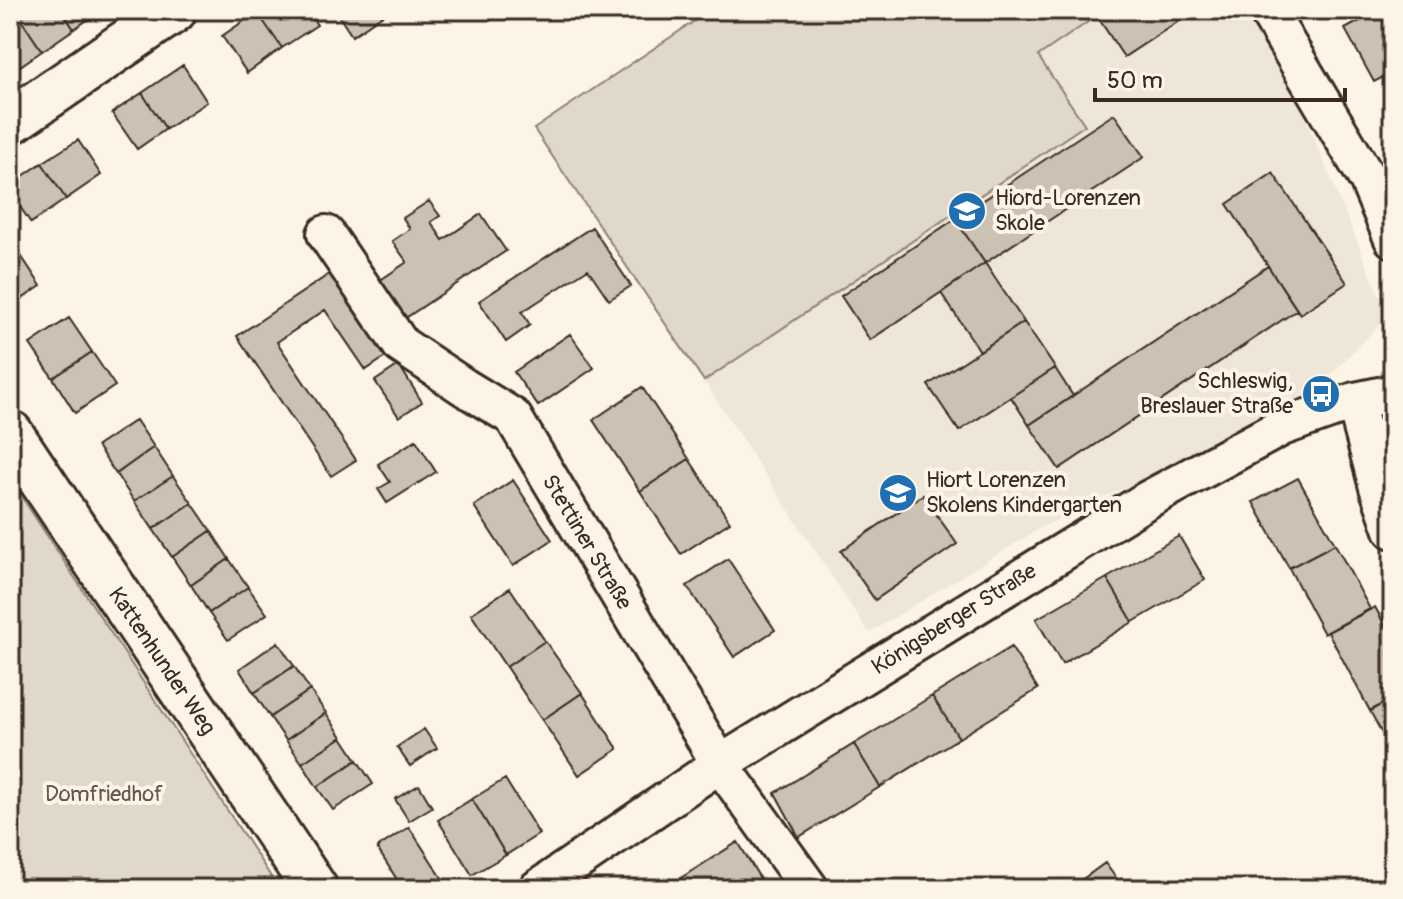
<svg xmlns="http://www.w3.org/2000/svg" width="1403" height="899" font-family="Pangolin,sans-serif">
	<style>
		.built { fill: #eee6d6 }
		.green { fill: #e0d8c8; stroke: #8e8173; stroke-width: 2 }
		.building { fill: #ccc2b3; stroke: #3b2a1e; stroke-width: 2 }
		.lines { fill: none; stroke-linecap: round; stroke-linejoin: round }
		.street-casing { stroke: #3b2a1e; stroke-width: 42 }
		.secondary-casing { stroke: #3b2a1e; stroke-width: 50 }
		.street { stroke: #fcf5e5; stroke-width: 36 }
		.secondary { stroke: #fcf5e5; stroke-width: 44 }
		.labels { text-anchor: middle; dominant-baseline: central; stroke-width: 8; stroke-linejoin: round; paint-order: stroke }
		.poi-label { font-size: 22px; fill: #3b2a1e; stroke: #fcf5e5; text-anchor: start }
		.street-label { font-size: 22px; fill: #3b2a1e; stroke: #fcf5e5 }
		.park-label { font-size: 22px; fill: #645648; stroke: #fcf5e5 }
	</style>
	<rect width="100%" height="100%" fill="#fcf5e5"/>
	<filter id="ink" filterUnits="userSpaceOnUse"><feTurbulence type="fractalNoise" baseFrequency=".0125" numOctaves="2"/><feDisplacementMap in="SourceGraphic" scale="16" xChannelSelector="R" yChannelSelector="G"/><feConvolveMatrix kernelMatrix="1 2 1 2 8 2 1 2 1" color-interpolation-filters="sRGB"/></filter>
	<g filter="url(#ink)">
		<path class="built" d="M711 10H1246L1283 64 1388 316 1304 402 1042 527 869 633 704 381 534 129Z"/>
		<path class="green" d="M711 10H1080L1088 22 1038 56 1085 125 704 381 534 129Z
			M10 479 279 889H10Z"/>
		<path class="building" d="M32 10H61L74 29 42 51 20 18Z
			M61 10H102L74 29Z
			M260 10H307L317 25 282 48 257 12Z
			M335 10H390L352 36Z
			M1093 10H1188L1191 13 1124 57Z
			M1380 10H1382L1393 30V72L1374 82 1345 29Z
			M257 12 282 48 247 73 222 36Z
			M20 18 42 51 10 73V25Z
			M183 65 207 102 166 129 142 93Z
			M142 93 166 129 137 149 112 113Z
			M1114 114 1144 157 985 263 955 219Z
			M78 140 101 175 66 199 42 163Z
			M42 163 66 199 31 223 10 192V185Z
			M1273 173 1347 283 1300 314 1227 204Z
			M429 201 440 216 431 222 443 240 481 214 506 251 404 319 379 281 407 262 392 241 410 229 403 218Z
			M955 219 985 263 870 340 841 296Z
			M592 227 631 286 609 300 588 269 522 312 530 325 506 342 479 301Z
			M10 239 41 286 10 307Z
			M985 263 1024 322 980 351 941 293Z
			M1268 266 1297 310 1059 469 1029 425Z
			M334 271 390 354 366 370 325 310 277 342 356 460 331 476 237 336Z
			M69 318 92 352 53 378 30 344Z
			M1024 322 1055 368 959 431 928 385Z
			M570 334 594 368 538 406 514 372Z
			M92 352 115 386 75 413 53 378Z
			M399 365 422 402 399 417 375 381Z
			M1055 368 1073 396 1029 425 1011 397Z
			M642 387 689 459 640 491 593 420Z
			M136 420 154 447 116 474 97 446Z
			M416 440 436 472 387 503 378 489 390 482 378 464Z
			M154 447 173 476 134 501 116 474Z
			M689 459 730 522 681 554 640 491Z
			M173 476 192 503 153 529 134 501Z
			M1298 478 1335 544 1289 568 1253 502Z
			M513 480 552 540 513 566 474 506Z
			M923 495 957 544 875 600 841 551Z
			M192 503 211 531 172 557 153 529Z
			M211 531 229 559 191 585 172 557Z
			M1179 536 1205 580 1133 622 1107 578Z
			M1335 544 1370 609 1324 634 1289 568Z
			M229 559 248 587 209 613 191 585Z
			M728 559 775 630 734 657 687 586Z
			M1107 578 1133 622 1062 664 1036 619Z
			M248 587 267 614 228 640 209 613Z
			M510 588 545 641 506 667 471 614Z
			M1375 607 1393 640V698L1370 711 1328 632Z
			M545 641 582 693 542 720 506 667Z
			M278 642 294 666 254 693 239 669Z
			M1011 647 1038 689 959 738 932 696Z
			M294 666 310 690 270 717 254 693Z
			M310 690 326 713 286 740 270 717Z
			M582 693 618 749 579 775 542 720Z
			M932 696 959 738 880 787 854 744Z
			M1393 698V754L1370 711Z
			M326 713 342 737 302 763 286 740Z
			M424 729 437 748 410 766 397 747Z
			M342 737 357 760 317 787 302 763Z
			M854 744 880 787 799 837 775 793Z
			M357 760 373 784 333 810 317 787Z
			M505 779 539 834 506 855 472 799Z
			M419 785 432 807 409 821 395 799Z
			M472 799 506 855 472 875 438 820Z
			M409 827 448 887 445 889H403L377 848Z
			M738 842 761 880 747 889H670L668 886Z
			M1105 863 1124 889H1069Z"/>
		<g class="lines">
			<defs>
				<path id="street" d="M1267 10 1368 180 1393 239
					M326 234 401 345 464 387 513 417 720 764 810 889
					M1355 401 1378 487 1393 530
					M537 889 720 764 1147 500 1282 427 1355 401 1393 393"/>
				<path id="secondary" d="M10 122 174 10
					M10 433 315 889"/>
			</defs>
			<use href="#street" class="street-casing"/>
			<use href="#secondary" class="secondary-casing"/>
			<use href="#street" class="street"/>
			<use href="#secondary" class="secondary"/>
		</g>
	</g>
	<defs>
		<symbol id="school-disc" viewBox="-11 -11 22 22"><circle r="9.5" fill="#1f6fb2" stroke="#fcf5e5"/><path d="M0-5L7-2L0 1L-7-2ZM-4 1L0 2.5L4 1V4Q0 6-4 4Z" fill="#fff"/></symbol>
		<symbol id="bus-disc" viewBox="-11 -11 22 22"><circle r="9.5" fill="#1f6fb2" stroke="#fcf5e5"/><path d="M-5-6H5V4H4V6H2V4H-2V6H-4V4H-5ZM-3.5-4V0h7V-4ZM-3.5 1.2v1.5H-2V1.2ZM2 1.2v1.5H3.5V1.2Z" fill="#fff"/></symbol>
	</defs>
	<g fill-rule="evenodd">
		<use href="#school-disc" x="945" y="189" width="44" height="44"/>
		<use href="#bus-disc" x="1299" y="372" width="44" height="44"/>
		<use href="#school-disc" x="876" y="471" width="44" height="44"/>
	</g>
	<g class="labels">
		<g class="poi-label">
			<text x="995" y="198">Hiord-Lorenzen<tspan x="995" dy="25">Skole</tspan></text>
			<text x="1293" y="381" text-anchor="end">Schleswig,<tspan x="1293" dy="25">Breslauer Straße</tspan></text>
			<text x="926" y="480">Hiort Lorenzen<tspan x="926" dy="25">Skolens Kindergarten</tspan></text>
		</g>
		<g class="street-label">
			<text transform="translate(587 542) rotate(59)">Stettiner Straße</text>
			<text transform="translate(954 619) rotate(-32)">Königsberger Straße</text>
			<text transform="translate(162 661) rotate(56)">Kattenhunder Weg</text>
		</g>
		<g class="park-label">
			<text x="104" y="794">Domfriedhof</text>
		</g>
	</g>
	<rect width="1403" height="899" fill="none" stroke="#fcf5e5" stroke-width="40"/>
	<rect x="20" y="20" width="1363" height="859" fill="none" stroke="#3b2a1e" stroke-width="3" filter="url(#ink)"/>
	<path d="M1095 88v12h250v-12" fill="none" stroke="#3b2a1e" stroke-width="4"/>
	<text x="1107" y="88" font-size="24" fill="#3b2a1e" stroke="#fcf5e5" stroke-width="6" paint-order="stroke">50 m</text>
</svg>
